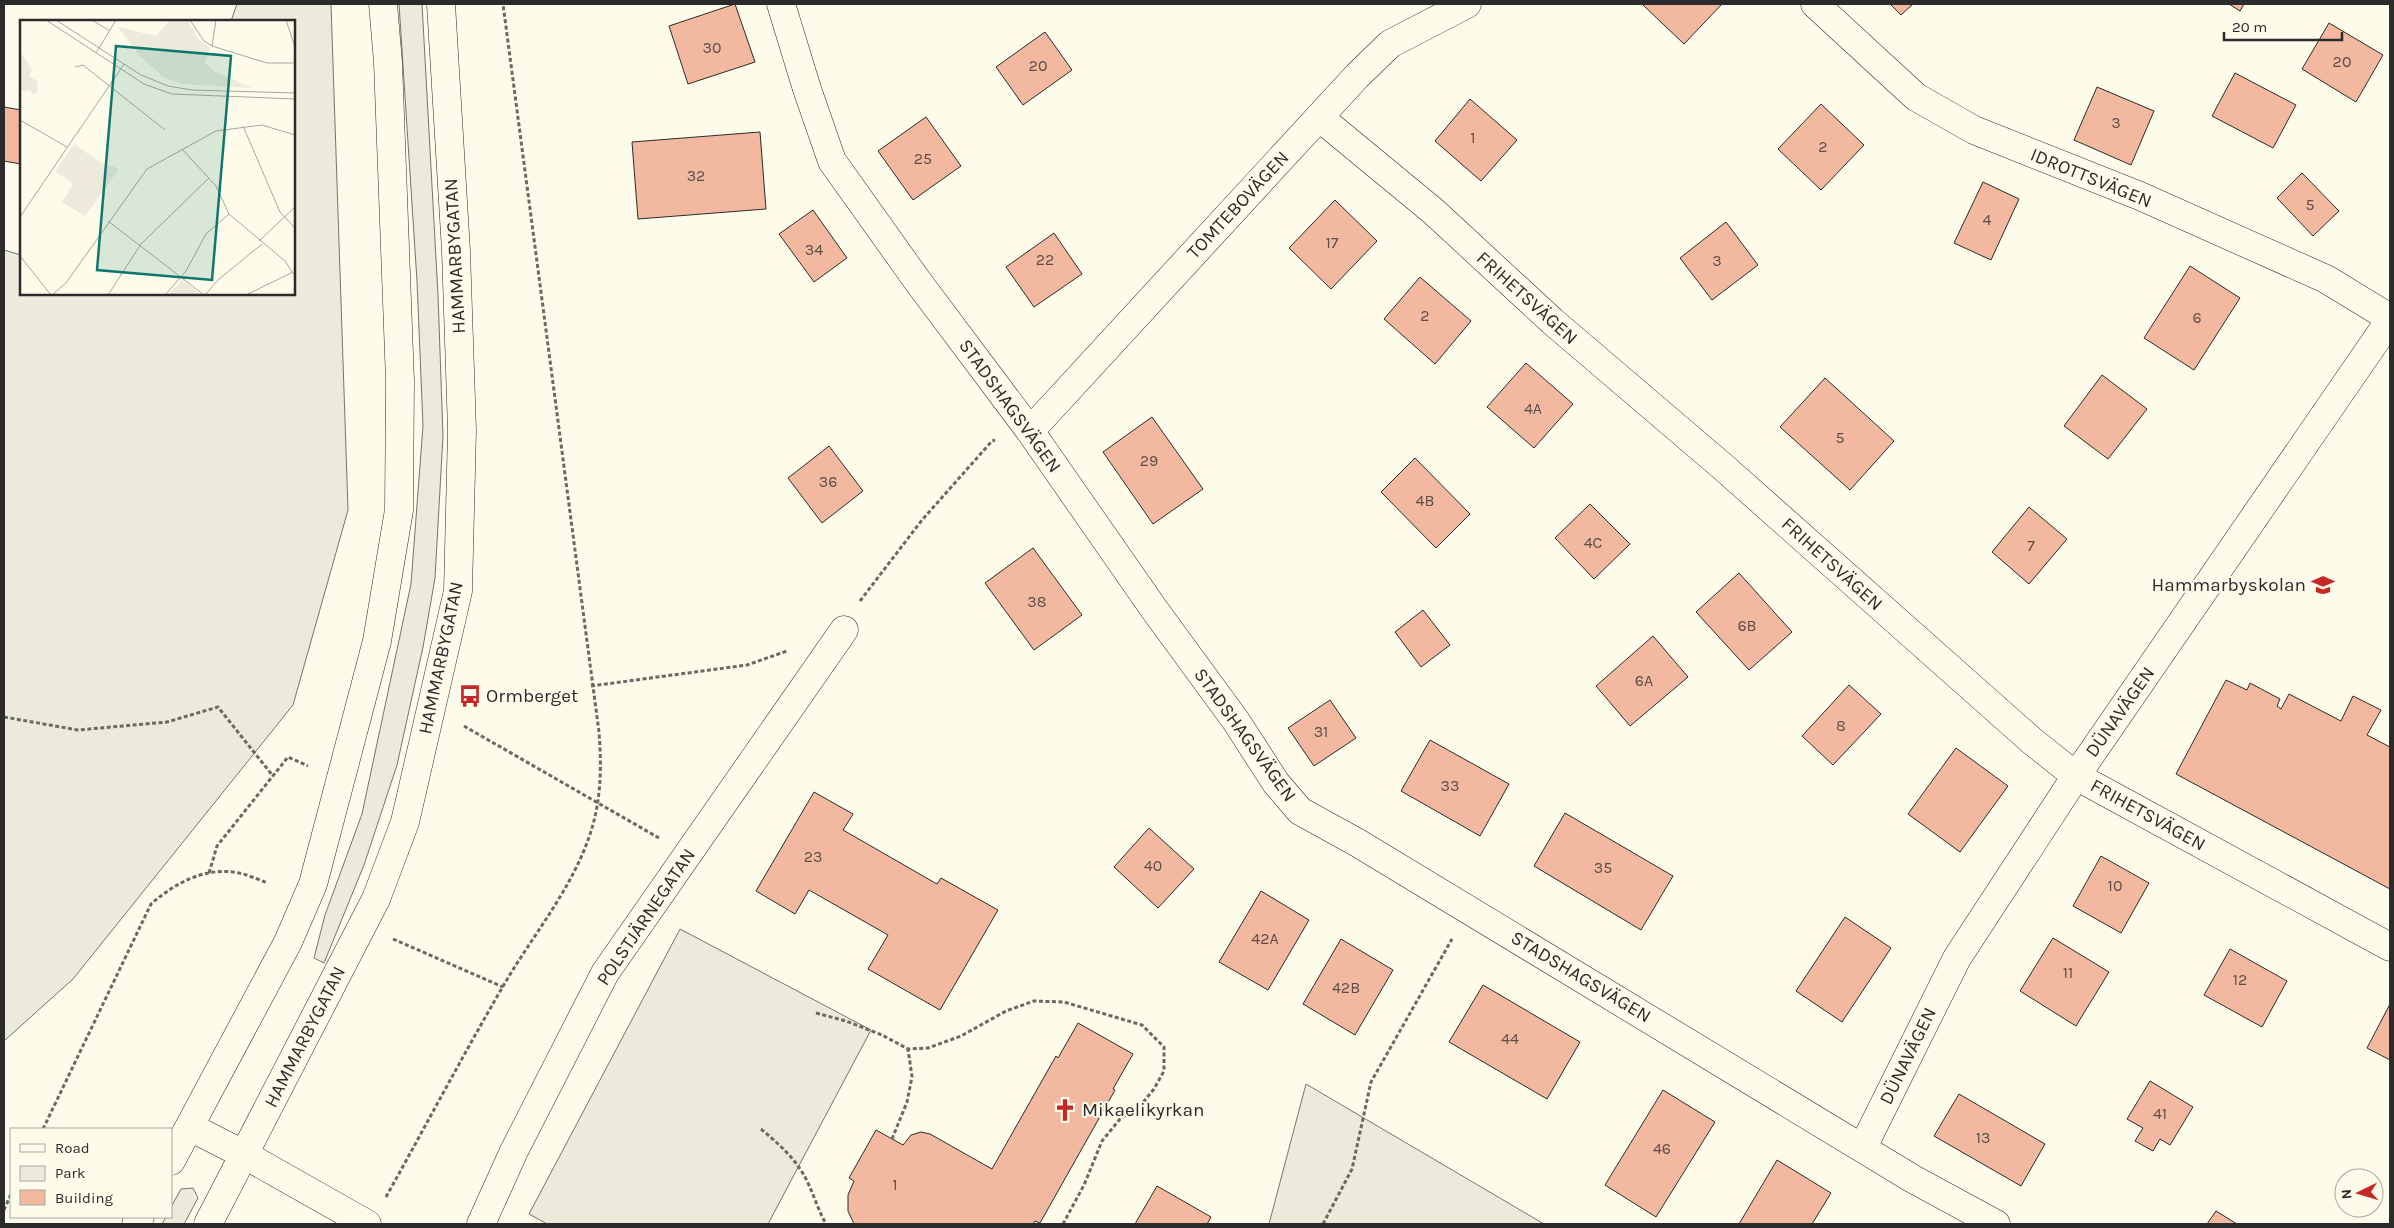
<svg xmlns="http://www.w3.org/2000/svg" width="2394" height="1228" font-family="Karla,sans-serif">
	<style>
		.green { fill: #ecebdb; stroke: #74746e }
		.parking { fill: #eceadb; stroke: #74746e }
		.building { fill: #f2b8a0; stroke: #2b2b2b }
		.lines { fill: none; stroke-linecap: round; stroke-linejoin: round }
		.minor-casing { stroke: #2b2b2b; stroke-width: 29 }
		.major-casing { stroke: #2b2b2b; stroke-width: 29 }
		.path { stroke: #6a6964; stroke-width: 3; stroke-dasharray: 4 2.5; stroke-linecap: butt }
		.minor { stroke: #fdfbea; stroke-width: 28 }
		.major { stroke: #fdfbea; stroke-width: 28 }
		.labels { text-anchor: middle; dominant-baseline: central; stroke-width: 4; stroke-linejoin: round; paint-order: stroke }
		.number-label { font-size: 16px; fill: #5d4e48 }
		.street-label { font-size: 19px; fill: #2b2b2b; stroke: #fdfbea }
		.poi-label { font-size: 19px; fill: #2b2b2b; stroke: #fdfbea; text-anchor: start }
		.inset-road { fill: none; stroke: #a9a89e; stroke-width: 1 }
		.view { fill: #0f766e; fill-opacity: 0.15; stroke: #0f766e; stroke-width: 2.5 }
		.inset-edge { fill: none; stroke: #2b2b2b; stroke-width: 2.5 }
	</style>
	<rect width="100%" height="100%" fill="#fdfbea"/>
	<path class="green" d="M237 4H331L348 510 293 705 73 979 4 1041V250L21 255V294H294V21H231Z
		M399 4H422L438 295 443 436 435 578 423 647 397 765 364 865 324 963 314 958 325 915 362 814 411 584 423 426 417 281Z
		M1306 1084 1544 1224H1269Z
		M193 1188 198 1198 184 1224H162L166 1217H171V1207L181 1189Z"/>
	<path class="parking" d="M680 929 871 1030 768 1224H547L529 1214Z"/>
	<path class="building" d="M735 4 755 62 688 84 669 26Z
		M1645 4H1722L1684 44 1643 5Z
		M1890 4H1913L1901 15Z
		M2229 4H2244L2240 11Z
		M2329 23 2383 55 2356 102 2302 69Z
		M1045 32 1072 70 1023 105 996 67Z
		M2235 73 2296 105 2273 148 2212 116Z
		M2097 87 2154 111 2131 165 2074 140Z
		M1470 99 1517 140 1481 181 1435 141Z
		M1821 104 1864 145 1821 190 1778 149Z
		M4 107 21 110V164L4 161Z
		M926 117 961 166 913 200 878 151Z
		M760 132 766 209 638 219 632 142Z
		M2302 173 2339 211 2313 236 2277 198Z
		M1983 182 2019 199 1991 260 1954 243Z
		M1335 200 1377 241 1331 289 1289 248Z
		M813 210 847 258 814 282 779 234Z
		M1726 222 1758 265 1712 300 1680 258Z
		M1054 233 1082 274 1034 307 1006 267Z
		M2190 266 2240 298 2194 370 2144 338Z
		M1420 277 1471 321 1435 364 1384 319Z
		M1526 363 1573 404 1534 448 1487 407Z
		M2102 375 2147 409 2108 459 2064 426Z
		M1825 378 1894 441 1850 490 1780 427Z
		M1152 417 1203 489 1153 524 1103 452Z
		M829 446 863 491 822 523 788 478Z
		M1415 458 1470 514 1436 548 1381 492Z
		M1590 504 1630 544 1594 579 1555 538Z
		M2029 507 2067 539 2029 584 1992 552Z
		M1033 548 1082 615 1034 650 985 583Z
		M1739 573 1792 632 1749 670 1696 612Z
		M1423 610 1450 645 1421 667 1395 632Z
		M1653 636 1688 677 1630 726 1596 686Z
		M2226 680 2247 690 2250 683 2280 699 2277 706 2281 709 2289 694 2341 721 2353 696 2381 710 2367 735 2390 747V889L2176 774Z
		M1849 685 1881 714 1833 765 1802 736Z
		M1330 700 1356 738 1314 766 1288 728Z
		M1430 740 1509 784 1480 836 1401 791Z
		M1956 748 2008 786 1960 852 1908 814Z
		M814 792 853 814 843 830 937 884 941 878 998 910 940 1010 868 969 888 935 809 890 795 914 756 891Z
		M1565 813 1673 876 1641 930 1534 866Z
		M1149 828 1194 869 1158 908 1114 867Z
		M2101 856 2149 883 2121 933 2073 906Z
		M1261 891 1309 920 1268 990 1219 962Z
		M1845 917 1891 948 1842 1022 1796 991Z
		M2053 938 2109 972 2076 1026 2020 991Z
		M1341 939 1393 970 1355 1035 1303 1004Z
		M2230 949 2287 981 2262 1027 2204 995Z
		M1483 985 1580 1042 1547 1099 1449 1042Z
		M2390 1004V1060L2367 1048Z
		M1078 1023 1133 1054 1113 1089 1115 1090 1040 1223 1035 1221 1033 1224H854L848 1211V1195L854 1181 849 1178 876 1130 903 1145 911 1135 921 1132 930 1134 992 1169 1056 1056 1058 1058Z
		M2150 1081 2193 1107 2170 1145 2160 1139 2153 1151 2135 1141 2143 1128 2127 1119Z
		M1663 1090 1715 1122 1656 1217 1605 1185Z
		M1959 1094 2045 1144 2021 1186 1934 1136Z
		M1777 1160 1831 1193 1812 1224H1739Z
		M1157 1186 1211 1217 1207 1224H1135Z
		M2216 1211 2237 1224H2207Z"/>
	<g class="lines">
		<defs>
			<path id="minor" d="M781 4 807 89 832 161 919 283 1030 431 1154 609 1236 721 1276 783 1300 811 1358 843 1913 1179 1996 1224
				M1815 4 1916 97 1974 130 2140 196 2326 279 2390 318
				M1319 117 1433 211 1552 321 1722 466 2032 741 2076 776 2390 947
				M1030 431 1357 76 1390 44 1467 4
				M190 1127 245 1155 367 1224
				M1863 1147 1957 958 2076 776 2390 320
				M481 1224 514 1151 605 973 844 630"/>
			<path id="major" d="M171 1161 288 942 313 884 377 641 399 510 400 381 388 62 383 4
				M136 1224 140 1217
				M208 1224 376 899 405 822 458 591 462 430 456 251 441 4"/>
		</defs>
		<use href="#minor" class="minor-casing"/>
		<use href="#major" class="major-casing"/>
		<path class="path" d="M860 601 922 520 992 441 995 440
			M591 686 747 665 787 651
			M4 717 78 730 167 722 218 707 273 776
			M464 726 659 838
			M209 873 217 846 288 757 308 766
			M393 939 503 987
			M816 1013 846 1021 882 1035 908 1049 928 1048 961 1036 1006 1011 1034 1001 1064 1002 1142 1025 1164 1047V1071L1154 1089 1140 1106 1120 1119 1102 1141 1084 1185 1063 1224
			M43 1129 151 904C175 883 206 866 239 873 249 875 259 880 268 883
			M761 1129C779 1144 797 1160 807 1181 814 1195 818 1210 826 1224
			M892 1139 907 1102 912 1077 908 1049
			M386 1197C425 1127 462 1057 502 988 530 939 569 893 588 840 601 805 602 769 599 732L503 4
			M4 1210 11 1194
			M1323 1224 1352 1169 1371 1082 1452 939"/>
		<use href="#minor" class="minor"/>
		<use href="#major" class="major"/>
	</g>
	<defs>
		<symbol id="school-bare" viewBox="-9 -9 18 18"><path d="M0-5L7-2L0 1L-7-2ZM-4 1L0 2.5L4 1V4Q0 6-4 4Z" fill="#c62828" stroke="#fdfbea" stroke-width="2.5" paint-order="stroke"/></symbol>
		<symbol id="bus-bare" viewBox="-9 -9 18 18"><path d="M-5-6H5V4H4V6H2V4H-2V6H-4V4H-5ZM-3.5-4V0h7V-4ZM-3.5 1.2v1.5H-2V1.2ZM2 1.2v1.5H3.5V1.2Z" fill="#c62828" stroke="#fdfbea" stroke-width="2.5" paint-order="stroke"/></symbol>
		<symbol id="church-bare" viewBox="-9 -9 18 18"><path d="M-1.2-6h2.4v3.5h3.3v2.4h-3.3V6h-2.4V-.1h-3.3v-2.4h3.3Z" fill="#c62828" stroke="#fdfbea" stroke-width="2.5" paint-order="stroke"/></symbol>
	</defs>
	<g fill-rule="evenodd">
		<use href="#school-bare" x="2307" y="569" width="32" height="32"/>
		<use href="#bus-bare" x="454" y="680" width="32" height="32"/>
		<use href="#church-bare" x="1049" y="1094" width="32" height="32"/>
	</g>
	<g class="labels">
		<g class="number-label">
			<text x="712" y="47">30</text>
			<text x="2342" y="61">20</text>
			<text x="1038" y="65">20</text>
			<text x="2116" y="122">3</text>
			<text x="1473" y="137">1</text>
			<text x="1823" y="146">2</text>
			<text x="923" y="158">25</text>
			<text x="696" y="175">32</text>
			<text x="2310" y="204">5</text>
			<text x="1987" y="219">4</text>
			<text x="1332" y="242">17</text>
			<text x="814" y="249">34</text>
			<text x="1045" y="259">22</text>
			<text x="1717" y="260">3</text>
			<text x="1425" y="315">2</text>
			<text x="2197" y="317">6</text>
			<text x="1533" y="408">4A</text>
			<text x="1840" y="437">5</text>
			<text x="1149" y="460">29</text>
			<text x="828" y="481">36</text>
			<text x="1425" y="500">4B</text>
			<text x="1593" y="542">4C</text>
			<text x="2031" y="545">7</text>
			<text x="1037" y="601">38</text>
			<text x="1747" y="625">6B</text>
			<text x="1644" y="680">6A</text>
			<text x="1841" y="725">8</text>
			<text x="1321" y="731">31</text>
			<text x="1450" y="785">33</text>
			<text x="813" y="856">23</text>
			<text x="1153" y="865">40</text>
			<text x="1603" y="867">35</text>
			<text x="2115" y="885">10</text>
			<text x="1265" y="938">42A</text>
			<text x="2068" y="972">11</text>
			<text x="2240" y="979">12</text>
			<text x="1346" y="987">42B</text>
			<text x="1510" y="1038">44</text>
			<text x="2160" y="1113">41</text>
			<text x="1983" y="1137">13</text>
			<text x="1662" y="1148">46</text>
			<text x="895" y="1184">1</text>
		</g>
		<g class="street-label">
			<text transform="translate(2091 178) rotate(22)">IDROTTSVÄGEN</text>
			<text transform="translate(1238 205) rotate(-47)">TOMTEBOVÄGEN</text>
			<text transform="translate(455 256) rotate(-93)">HAMMARBYGATAN</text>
			<text transform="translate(1527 298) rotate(42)">FRIHETSVÄGEN</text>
			<text transform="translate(1010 406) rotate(54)">STADSHAGSVÄGEN</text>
			<text transform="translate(1832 564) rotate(42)">FRIHETSVÄGEN</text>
			<text transform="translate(441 658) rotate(-78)">HAMMARBYGATAN</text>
			<text transform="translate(2120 712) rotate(-55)">DÜNAVÄGEN</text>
			<text transform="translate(1245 735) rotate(54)">STADSHAGSVÄGEN</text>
			<text transform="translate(2148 815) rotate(29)">FRIHETSVÄGEN</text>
			<text transform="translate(646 917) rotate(-56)">POLSTJÄRNEGATAN</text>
			<text transform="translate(1581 977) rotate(31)">STADSHAGSVÄGEN</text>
			<text transform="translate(305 1037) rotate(-63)">HAMMARBYGATAN</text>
			<text transform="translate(1908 1056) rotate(-64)">DÜNAVÄGEN</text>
		</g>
		<g class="poi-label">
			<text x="2306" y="585" text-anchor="end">Hammarbyskolan</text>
			<text x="486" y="696">Ormberget</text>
			<text x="1082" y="1110">Mikaelikyrkan</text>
		</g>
	</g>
	<g transform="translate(20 20)">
		<rect width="275" height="275" fill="#fdfbea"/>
		<path d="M150 0H168L178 19 190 28 185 43 194 51 232 68 161 64 143 57 119 35 98 7 136 16ZM0 31 12 50 9 56 18 62 17 73 13 75 10 70 0 71ZM54 124 80 142 99 149 65 196 42 182 53 164 35 151ZM162 260 181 275H148Z" fill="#ecebdb"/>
		<path class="inset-road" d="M26 0 124 64 152 74 275 79M36 0 121 55 148 66 172 70 275 73M72 0 90 11M170 0 184 21 192 26 247 43H275M266 0 275 27M192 26 196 0M76 33 96 0M55 47 63 45 145 110M0 100 47 127M223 106 260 192 275 208M162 129 196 166 209 194 265 241 275 256M0 197 104 44M88 201 184 275M239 221 275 187M0 236 31 275M32 275 46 263 127 149 196 111 242 105 275 115M88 275 121 224 189 158M145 275 166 251 186 214 209 194M185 275 199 259 242 224M226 275 273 252"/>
		<path class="view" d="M96 26 211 36 192 260 77 250Z"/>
		<rect width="275" height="275" class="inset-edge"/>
	</g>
	<rect width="2394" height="1228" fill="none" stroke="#2b2b2b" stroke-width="10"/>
	<rect x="10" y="1128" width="162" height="90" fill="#fdfbea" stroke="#a9a89e"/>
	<rect x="20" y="1144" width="25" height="8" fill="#fdfbea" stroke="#a9a89e"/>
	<text x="55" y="1153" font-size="15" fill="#2b2b2b">Road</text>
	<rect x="20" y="1166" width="25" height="15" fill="#ecebdb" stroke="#a9a89e"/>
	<text x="55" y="1178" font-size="15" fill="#2b2b2b">Park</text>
	<rect x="20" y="1190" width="25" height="15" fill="#f2b8a0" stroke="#a9a89e"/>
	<text x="55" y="1203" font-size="15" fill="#2b2b2b">Building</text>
	<g transform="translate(2359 1193) rotate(265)"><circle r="24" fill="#fdfbea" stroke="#a9a89e"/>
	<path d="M0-4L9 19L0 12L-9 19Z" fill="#c62828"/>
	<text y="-8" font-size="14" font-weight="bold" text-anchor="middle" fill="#2b2b2b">N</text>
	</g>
	<path d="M2224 32v8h118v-8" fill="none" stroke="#2b2b2b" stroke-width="2.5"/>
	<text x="2232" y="32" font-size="15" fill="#2b2b2b" stroke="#fdfbea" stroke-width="4" paint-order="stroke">20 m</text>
</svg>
